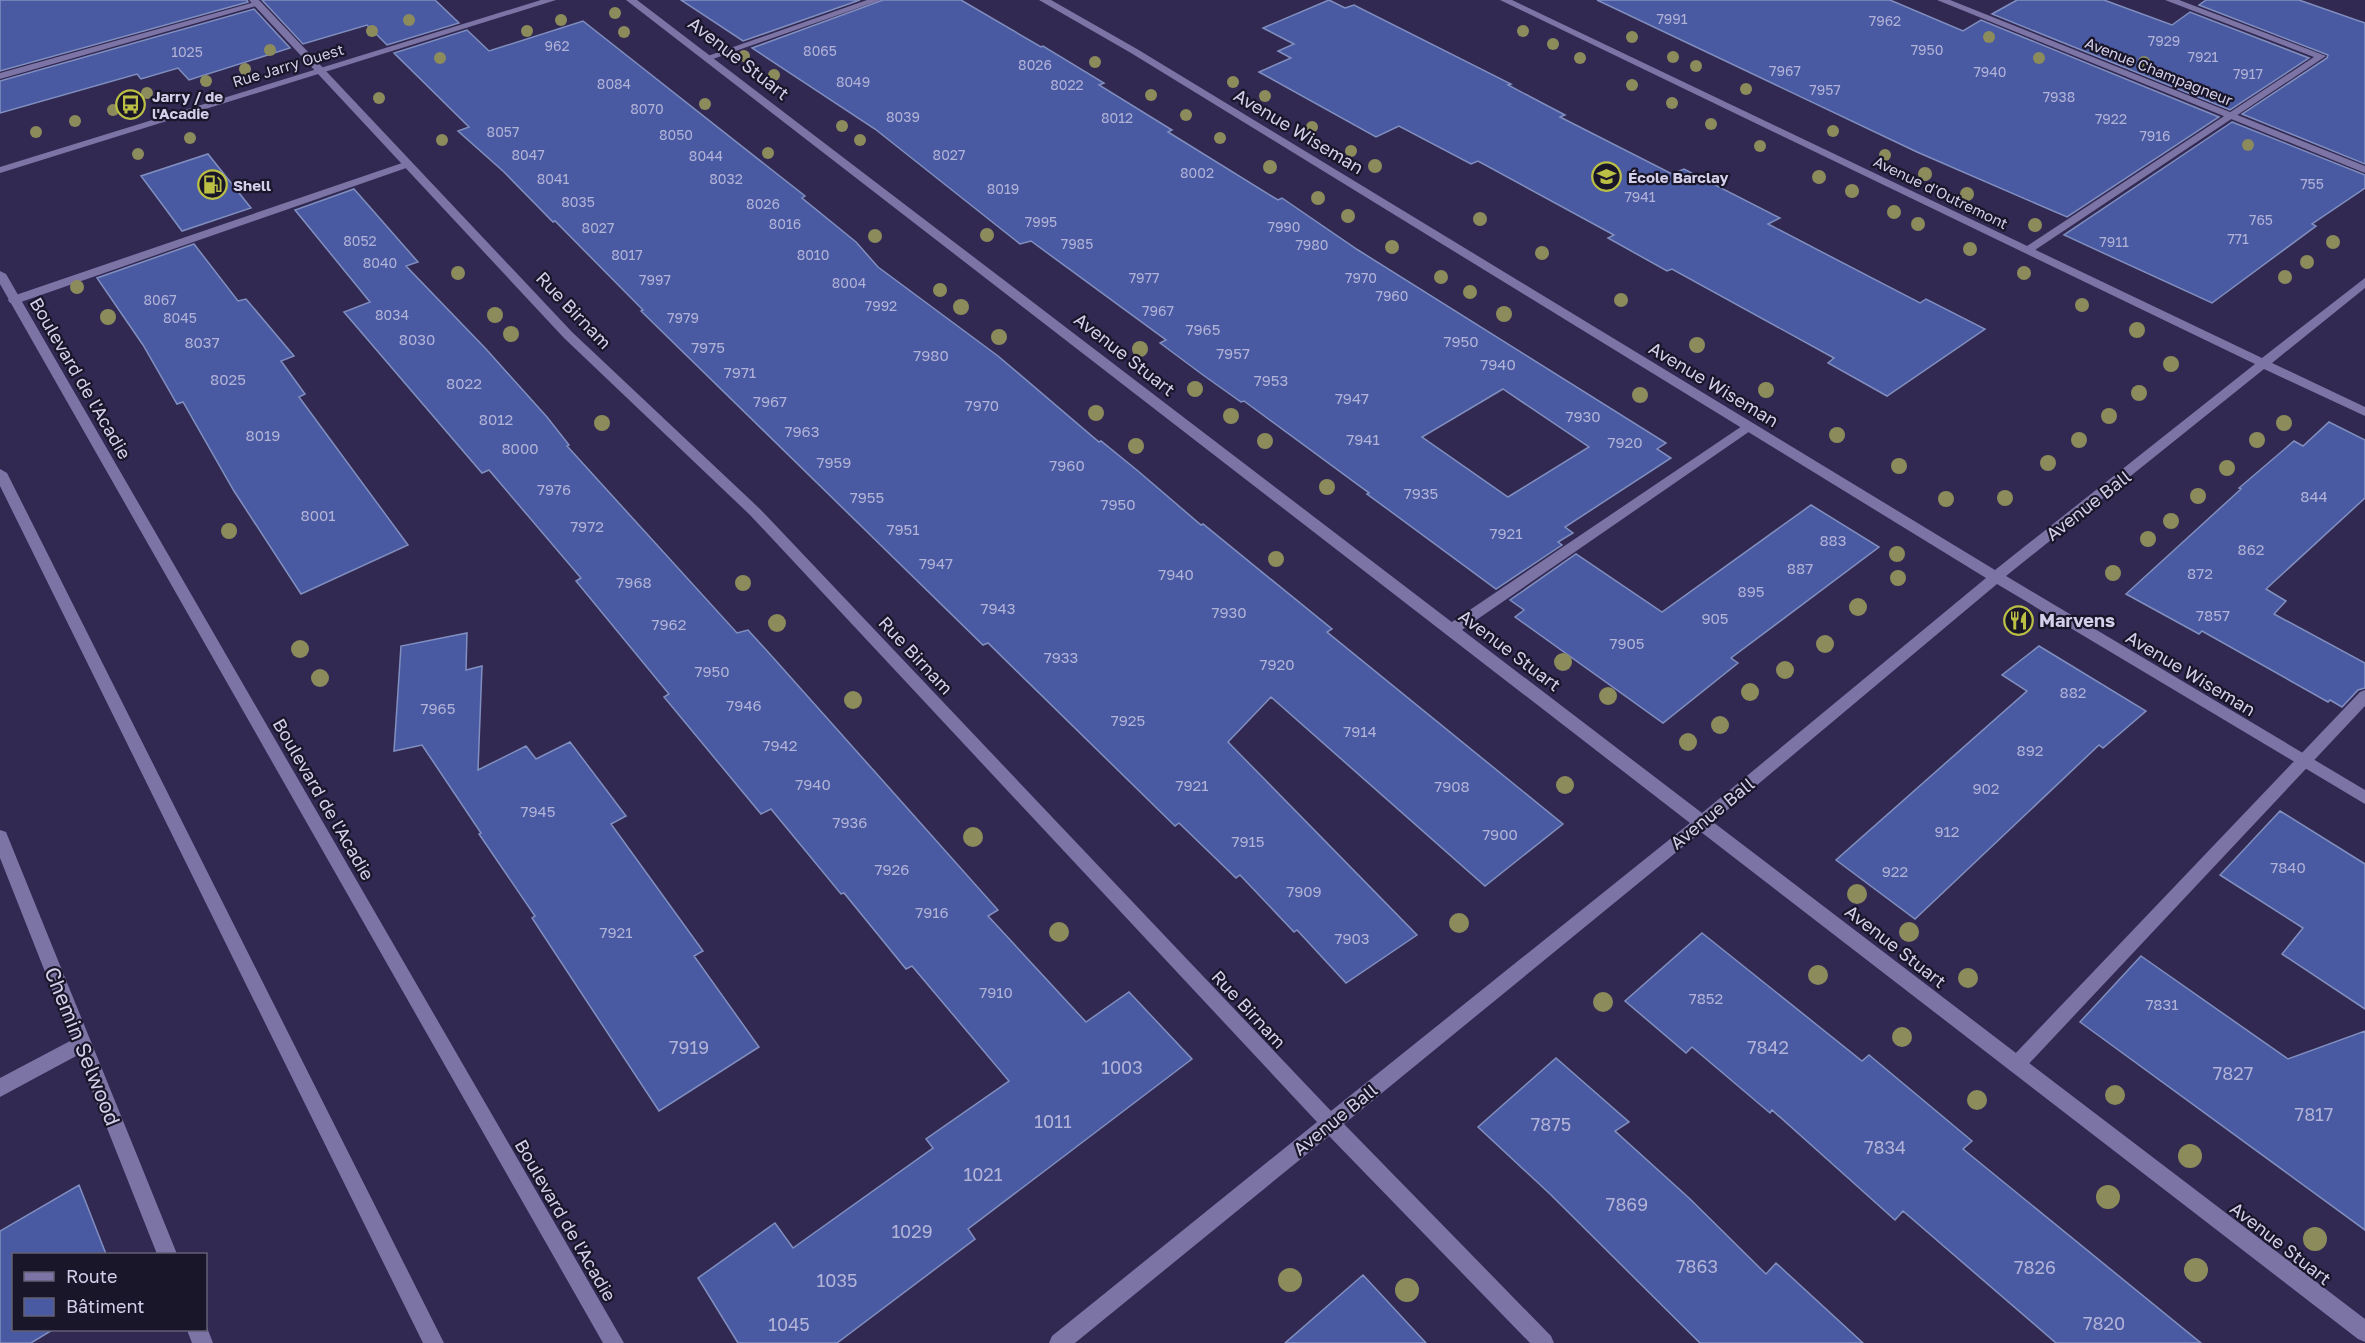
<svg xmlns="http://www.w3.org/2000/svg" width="2365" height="1343" font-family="'Golos Text',sans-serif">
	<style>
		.building { fill: #4a5aa2; stroke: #808fbf; stroke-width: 1.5; fill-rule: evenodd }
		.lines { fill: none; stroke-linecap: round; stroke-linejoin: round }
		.service { fill: #7c74a5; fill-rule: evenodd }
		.minor { fill: #7c74a5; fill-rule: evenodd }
		.secondary { fill: #7c74a5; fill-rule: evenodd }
		.tree { fill: #8c8b5b }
		.labels { text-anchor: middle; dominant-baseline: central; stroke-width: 4.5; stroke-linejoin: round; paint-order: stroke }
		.far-number-label { font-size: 14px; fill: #b1b2d8 }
		.far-street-label { font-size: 15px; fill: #d3cfea; stroke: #191629 }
		.far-poi-label { font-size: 15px; font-weight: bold; fill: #d3cfea; stroke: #191629; text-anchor: start }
		.number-label { font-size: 15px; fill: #b1b2d8 }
		.street-label { font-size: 18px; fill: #d3cfea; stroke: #191629 }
		.poi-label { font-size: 18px; font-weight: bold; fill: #d3cfea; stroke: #191629; text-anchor: start }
		.near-number-label { font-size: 18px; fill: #b1b2d8 }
		.near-street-label { font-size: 21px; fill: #d3cfea; stroke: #191629 }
	</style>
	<rect width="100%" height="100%" fill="#322953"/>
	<path class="building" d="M0 0H247L248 2 0 71Z
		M262 0H435L459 23 387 45 367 25 303 44Z
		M681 0H860L743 41Z
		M883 0H961L1041 47 1043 46 1104 83 1099 85 1172 130 1168 132 1278 200 1282 198 1358 250 1666 443 1657 449 1671 458 1565 527 1573 533 1558 542 1562 545 1496 589 1367 494 1369 493 1244 401 1241 402 1203 375 1160 343 1166 340 1031 241 1020 244 875 129 752 48ZM1503 389 1589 447 1508 497 1422 437Z
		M1329 0 1345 8 1354 5 1511 84 1508 85 1565 115 1560 117 1672 174 1684 169 1780 218 1768 224 1920 303 1926 299 1985 329 1887 396 1828 363 1834 358 1672 269 1667 271 1608 238 1614 235 1478 161 1471 164 1399 126 1376 137 1259 72 1291 58 1278 51 1294 44 1263 28Z
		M1597 0H1890L1963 31 1981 20 2219 117 2067 217 1917 152Z
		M2017 0H2104L2172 25 2190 12 2309 58 2230 110 1992 14Z
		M2206 0H2299L2365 23V164L2242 114 2327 58 2328 55 2199 5Z
		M254 9 290 48 189 80 178 68 141 79 137 74 0 113V81Z
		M583 21 805 196 802 198 856 242 878 267 998 356 1099 442 1101 441 1138 471 1201 525 1203 524 1332 629 1327 632 1563 824 1485 886 1271 697 1228 742 1417 935 1346 983 1297 930 1294 932 1240 875 1236 878 1179 823 1175 826 988 643 983 645 641 311 643 310 555 221 553 222 504 172 458 131 469 127 394 53 467 30 489 51Z
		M2232 122 2365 175V188L2312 224 2316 226 2212 303 2064 235Z
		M208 154 251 208 182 231 141 176Z
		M354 189 418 262 406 266 486 349 547 417 569 445 567 446 737 633 748 630 777 662 998 910 988 916 1086 1022 1129 992 1192 1059 968 1229 975 1239 837 1343H738L698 1278 775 1223 793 1248 933 1148 926 1139 1009 1081 912 966 906 969 844 893 841 894 771 809 761 814 664 697 669 694 576 581 581 578 489 470 482 473 344 312 370 302 295 210Z
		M194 244 238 301 246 299 294 356 281 361 305 394 299 397 408 545 301 594 234 491 183 402 177 404 143 345 97 278Z
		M2329 422 2365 440V498L2266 589 2286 601 2274 614 2365 663V688L2358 690 2342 707 2330 700 2328 702 2202 631 2199 634 2126 594 2241 489 2239 488 2294 441 2303 446Z
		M1811 505 1879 547 1731 658 1738 663 1663 723 1515 617 1524 610 1510 600 1576 554 1662 612Z
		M467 633 466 670 482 666 478 770 526 746 536 759 570 742 626 816 611 824 703 951 694 956 759 1047 659 1111 532 918 535 916 479 834 481 833 422 745 394 751 401 646Z
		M2039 646 2146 711 2103 748 2099 745 1915 919 1836 860 2027 691 2002 675Z
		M2280 811 2365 864V1009L2282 954 2303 928 2220 875Z
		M1702 933 1862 1061 1869 1055 1972 1141 1963 1149 2201 1343H2056L1903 1211 1895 1220 1772 1110 1770 1113 1692 1047 1686 1053 1625 1001Z
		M2141 956 2288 1059 2365 1031V1230L2080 1022Z
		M1556 1058 1629 1122 1615 1131 1689 1198 1766 1274 1776 1263 1863 1343H1700L1550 1194 1478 1127Z
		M79 1185 106 1254H14V1329H54L31 1343H0V1231Z
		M1363 1275 1426 1343H1285Z"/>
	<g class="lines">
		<path class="service" d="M867 0H881L710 60 702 58Z
			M2165 0H2179L2326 56 2032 252H2024V248L2314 57Z
			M255 2 263 4 0 79V73Z
			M408 161 412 162V166L18 303H10L8 300 10 297Z
			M1748 422 1754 426 1753 429 1456 634H1446L1444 630 1446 626Z
			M2365 690V706L2023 1070 2017 1072 2011 1070 2008 1064 2011 1058 2360 692Z"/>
		<path class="minor" d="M249 0H259L572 332 760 509 1331 1111 1690 823 626 0H637L1702 813 1986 578 1131 53 1039 0H1051L1137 49 1995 570 2255 364 1500 0H1512L2262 358 2365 278V288L2272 363 2365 407V416L2264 369 2006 576 2365 790V804L1997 584 1713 822 2365 1319V1342L2358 1339 1701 832 1344 1124 1551 1336 1554 1343H1530L1329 1136 1075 1343H1049L1052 1336 1317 1122 750 515 564 338Z
			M1937 0H1950L2365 166V173Z
			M0 830 6 832 8 837 177 1254H157L78 1055 0 1097V1078L72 1040 0 858Z
			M206 1325 213 1343H192L187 1330H206Z"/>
		<path class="secondary" d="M541 0H556L0 173V167Z
			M0 271 6 274 624 1343H603L0 284Z
			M0 469 7 473 444 1343H423L0 486Z"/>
	</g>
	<g class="tree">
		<circle cx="615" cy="13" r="6"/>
		<circle cx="409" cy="20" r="6"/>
		<circle cx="561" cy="20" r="6"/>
		<circle cx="372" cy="31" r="6"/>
		<circle cx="527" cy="31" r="6"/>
		<circle cx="1523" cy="31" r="6"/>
		<circle cx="624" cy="32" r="6"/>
		<circle cx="1632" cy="37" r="6"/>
		<circle cx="1989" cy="37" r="6"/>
		<circle cx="1553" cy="44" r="6"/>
		<circle cx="270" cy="50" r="6"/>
		<circle cx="744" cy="56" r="6"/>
		<circle cx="1673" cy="57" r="6"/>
		<circle cx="440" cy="58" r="6"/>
		<circle cx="1580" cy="58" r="6"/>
		<circle cx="2039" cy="58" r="6"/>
		<circle cx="1095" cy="62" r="6"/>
		<circle cx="2144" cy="62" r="6"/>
		<circle cx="1696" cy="66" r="6"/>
		<circle cx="245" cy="69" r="6"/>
		<circle cx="774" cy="75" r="6"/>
		<circle cx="206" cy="81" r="6"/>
		<circle cx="1233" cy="82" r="6"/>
		<circle cx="1632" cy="85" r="6"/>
		<circle cx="1746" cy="89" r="6"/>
		<circle cx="147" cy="93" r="6"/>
		<circle cx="1151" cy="95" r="6"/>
		<circle cx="1265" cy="96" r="6"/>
		<circle cx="379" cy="98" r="6"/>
		<circle cx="1672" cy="103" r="6"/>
		<circle cx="705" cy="104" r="6"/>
		<circle cx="113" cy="110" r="6"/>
		<circle cx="1186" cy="115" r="6"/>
		<circle cx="75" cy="121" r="6"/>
		<circle cx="1711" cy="124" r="6"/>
		<circle cx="842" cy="126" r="6"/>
		<circle cx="1312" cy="127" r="6"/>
		<circle cx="1833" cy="131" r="6"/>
		<circle cx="36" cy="132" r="6"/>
		<circle cx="190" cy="138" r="6"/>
		<circle cx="1220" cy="138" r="6"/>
		<circle cx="442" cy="140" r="6"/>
		<circle cx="860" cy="140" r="6"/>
		<circle cx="2248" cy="145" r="6"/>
		<circle cx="1760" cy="146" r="6"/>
		<circle cx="1351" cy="151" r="6"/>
		<circle cx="768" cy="153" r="6"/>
		<circle cx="138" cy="154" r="6"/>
		<circle cx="1885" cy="155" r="6"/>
		<circle cx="1375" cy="166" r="7"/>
		<circle cx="1270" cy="167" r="7"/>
		<circle cx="1925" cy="174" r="7"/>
		<circle cx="1819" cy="177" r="7"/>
		<circle cx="1852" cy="191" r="7"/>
		<circle cx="1967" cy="194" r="7"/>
		<circle cx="1318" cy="198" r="7"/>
		<circle cx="1894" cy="212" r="7"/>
		<circle cx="1348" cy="216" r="7"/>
		<circle cx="1480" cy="219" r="7"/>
		<circle cx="1918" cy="224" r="7"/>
		<circle cx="2035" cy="225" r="7"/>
		<circle cx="987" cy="235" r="7"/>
		<circle cx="875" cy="236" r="7"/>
		<circle cx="2333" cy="242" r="7"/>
		<circle cx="1392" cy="247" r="7"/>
		<circle cx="1970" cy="249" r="7"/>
		<circle cx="1542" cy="253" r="7"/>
		<circle cx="2307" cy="262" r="7"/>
		<circle cx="458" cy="273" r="7"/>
		<circle cx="2024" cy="273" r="7"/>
		<circle cx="1441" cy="277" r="7"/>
		<circle cx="2285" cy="277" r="7"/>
		<circle cx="77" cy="287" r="7"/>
		<circle cx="940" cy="290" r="7"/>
		<circle cx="1470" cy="292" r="7"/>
		<circle cx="1621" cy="300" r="7"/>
		<circle cx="2082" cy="305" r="7"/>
		<circle cx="961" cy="307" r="8"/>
		<circle cx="1504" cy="314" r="8"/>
		<circle cx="495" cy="315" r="8"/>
		<circle cx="108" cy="317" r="8"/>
		<circle cx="2137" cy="330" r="8"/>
		<circle cx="511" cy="334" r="8"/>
		<circle cx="999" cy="337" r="8"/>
		<circle cx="1697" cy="345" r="8"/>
		<circle cx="1140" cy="349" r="8"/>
		<circle cx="2171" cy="364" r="8"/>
		<circle cx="1195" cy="389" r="8"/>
		<circle cx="1766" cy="390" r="8"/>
		<circle cx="2139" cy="393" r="8"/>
		<circle cx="1640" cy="395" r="8"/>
		<circle cx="1096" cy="413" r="8"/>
		<circle cx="1231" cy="416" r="8"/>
		<circle cx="2109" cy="416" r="8"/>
		<circle cx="602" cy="423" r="8"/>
		<circle cx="2284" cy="423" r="8"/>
		<circle cx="1837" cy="435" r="8"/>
		<circle cx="2079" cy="440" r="8"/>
		<circle cx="2257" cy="440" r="8"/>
		<circle cx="1265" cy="441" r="8"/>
		<circle cx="1136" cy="446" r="8"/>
		<circle cx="2048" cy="463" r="8"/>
		<circle cx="1899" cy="466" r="8"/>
		<circle cx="2227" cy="468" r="8"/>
		<circle cx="1327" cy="487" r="8"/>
		<circle cx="2198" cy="496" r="8"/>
		<circle cx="2005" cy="498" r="8"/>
		<circle cx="1946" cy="499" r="8"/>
		<circle cx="2171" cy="521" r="8"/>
		<circle cx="229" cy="531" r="8"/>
		<circle cx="2148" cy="539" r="8"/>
		<circle cx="1897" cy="554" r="8"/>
		<circle cx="1276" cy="559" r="8"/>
		<circle cx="2113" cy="573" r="8"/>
		<circle cx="1898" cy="578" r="8"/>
		<circle cx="743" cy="583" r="8"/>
		<circle cx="1858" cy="607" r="9"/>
		<circle cx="777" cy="623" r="9"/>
		<circle cx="1825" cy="644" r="9"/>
		<circle cx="300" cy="649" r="9"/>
		<circle cx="1563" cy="662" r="9"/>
		<circle cx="1785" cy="670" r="9"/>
		<circle cx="320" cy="678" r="9"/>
		<circle cx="1750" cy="692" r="9"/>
		<circle cx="1608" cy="696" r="9"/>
		<circle cx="853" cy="700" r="9"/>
		<circle cx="1720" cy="725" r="9"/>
		<circle cx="1688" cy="742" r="9"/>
		<circle cx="1565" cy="785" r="9"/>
		<circle cx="973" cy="837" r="10"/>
		<circle cx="1857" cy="894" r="10"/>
		<circle cx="1459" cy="923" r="10"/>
		<circle cx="1059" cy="932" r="10"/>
		<circle cx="1909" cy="932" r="10"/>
		<circle cx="1818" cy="975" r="10"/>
		<circle cx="1968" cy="978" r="10"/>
		<circle cx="1603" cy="1002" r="10"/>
		<circle cx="1902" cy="1037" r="10"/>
		<circle cx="2115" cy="1095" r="10"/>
		<circle cx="1977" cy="1100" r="10"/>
		<circle cx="2190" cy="1156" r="12"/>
		<circle cx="2108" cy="1197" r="12"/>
		<circle cx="2315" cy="1239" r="12"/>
		<circle cx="2196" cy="1270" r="12"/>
		<circle cx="1290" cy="1280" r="12"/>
		<circle cx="1407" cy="1290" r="12"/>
	</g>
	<defs>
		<symbol id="bus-ring" viewBox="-11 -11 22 22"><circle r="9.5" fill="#191629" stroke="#bbc045" stroke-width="1.5"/><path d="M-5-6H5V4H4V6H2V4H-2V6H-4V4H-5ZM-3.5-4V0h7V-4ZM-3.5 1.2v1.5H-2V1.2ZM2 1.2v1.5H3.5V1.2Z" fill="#bbc045"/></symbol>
		<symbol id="school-ring" viewBox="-11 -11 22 22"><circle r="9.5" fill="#191629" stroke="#bbc045" stroke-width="1.5"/><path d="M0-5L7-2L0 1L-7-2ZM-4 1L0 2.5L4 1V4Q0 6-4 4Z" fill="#bbc045"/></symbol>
		<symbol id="fuel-ring" viewBox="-11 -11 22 22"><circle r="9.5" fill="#191629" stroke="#bbc045" stroke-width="1.5"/><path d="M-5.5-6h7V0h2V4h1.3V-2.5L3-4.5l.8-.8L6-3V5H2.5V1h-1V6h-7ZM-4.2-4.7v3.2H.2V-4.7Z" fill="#bbc045"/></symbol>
		<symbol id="restaurant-ring" viewBox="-11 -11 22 22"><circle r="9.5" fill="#191629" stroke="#bbc045" stroke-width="1.5"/><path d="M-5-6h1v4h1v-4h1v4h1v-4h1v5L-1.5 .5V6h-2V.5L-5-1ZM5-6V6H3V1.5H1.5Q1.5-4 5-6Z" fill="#bbc045"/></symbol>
	</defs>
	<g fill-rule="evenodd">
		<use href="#bus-ring" x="114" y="88" width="33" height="33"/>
		<use href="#school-ring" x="1590" y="160" width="33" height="33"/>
		<use href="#fuel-ring" x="196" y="168" width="33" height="33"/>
		<use href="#restaurant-ring" x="2002" y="604" width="33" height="33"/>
	</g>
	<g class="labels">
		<g class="far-number-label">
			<text x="1672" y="18">7991</text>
			<text x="1885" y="20">7962</text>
			<text x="2164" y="40">7929</text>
			<text x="557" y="45">962</text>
			<text x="1927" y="49">7950</text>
			<text x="820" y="50">8065</text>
			<text x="187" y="51">1025</text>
			<text x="2203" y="56">7921</text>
			<text x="1035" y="64">8026</text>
			<text x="1785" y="70">7967</text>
			<text x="1990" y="71">7940</text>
			<text x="2248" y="73">7917</text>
			<text x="853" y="81">8049</text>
			<text x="614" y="83">8084</text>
			<text x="1067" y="84">8022</text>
			<text x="1825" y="89">7957</text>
			<text x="2059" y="96">7938</text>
			<text x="647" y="108">8070</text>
			<text x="903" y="116">8039</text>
			<text x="1117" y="117">8012</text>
			<text x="2111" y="118">7922</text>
			<text x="503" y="131">8057</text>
			<text x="676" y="134">8050</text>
			<text x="2155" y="135">7916</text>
			<text x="528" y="154">8047</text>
			<text x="949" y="154">8027</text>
			<text x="706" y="155">8044</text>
			<text x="1197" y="172">8002</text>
			<text x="553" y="178">8041</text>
			<text x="726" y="178">8032</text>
			<text x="2312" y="183">755</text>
			<text x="1003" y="188">8019</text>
			<text x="1640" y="196">7941</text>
			<text x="578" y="201">8035</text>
			<text x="763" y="203">8026</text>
			<text x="2261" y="219">765</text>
			<text x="1041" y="221">7995</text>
			<text x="785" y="223">8016</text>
			<text x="1284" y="226">7990</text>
			<text x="598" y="227">8027</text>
			<text x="2238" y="238">771</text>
			<text x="360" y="240">8052</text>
			<text x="2114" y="241">7911</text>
			<text x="1077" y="243">7985</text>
			<text x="1312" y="244">7980</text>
			<text x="627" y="254">8017</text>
			<text x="813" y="254">8010</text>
			<text x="380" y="262">8040</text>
			<text x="1144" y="277">7977</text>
			<text x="1361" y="277">7970</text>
			<text x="655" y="279">7997</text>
			<text x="849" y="282">8004</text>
			<text x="1392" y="295">7960</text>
			<text x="160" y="299">8067</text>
			<text x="881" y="305">7992</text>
			<text x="1158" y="310">7967</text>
			<text x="392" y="314">8034</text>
			<text x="180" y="317">8045</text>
			<text x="683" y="317">7979</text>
		</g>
		<g class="far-street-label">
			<text transform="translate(288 65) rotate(-17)">Rue Jarry Ouest</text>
			<text transform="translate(2159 71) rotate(22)">Avenue Champagneur</text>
			<text transform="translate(1941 192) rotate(26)">Avenue d'Outremont</text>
		</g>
		<g class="far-poi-label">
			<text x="152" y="96">Jarry / de<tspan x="152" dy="17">l'Acadie</tspan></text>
			<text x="1628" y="177">École Barclay</text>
			<text x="233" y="185">Shell</text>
		</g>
		<g class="number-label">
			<text x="1203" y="329">7965</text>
			<text x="417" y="339">8030</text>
			<text x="1461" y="341">7950</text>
			<text x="202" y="342">8037</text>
			<text x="708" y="347">7975</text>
			<text x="1233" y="353">7957</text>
			<text x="931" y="355">7980</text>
			<text x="1498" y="364">7940</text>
			<text x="740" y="372">7971</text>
			<text x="228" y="379">8025</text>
			<text x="1271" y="380">7953</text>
			<text x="464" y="383">8022</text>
			<text x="1352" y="398">7947</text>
			<text x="770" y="401">7967</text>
			<text x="982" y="405">7970</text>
			<text x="1583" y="416">7930</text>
			<text x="496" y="419">8012</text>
			<text x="802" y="431">7963</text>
			<text x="263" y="435">8019</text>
			<text x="1363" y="439">7941</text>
			<text x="1625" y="442">7920</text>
			<text x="520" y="448">8000</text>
			<text x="834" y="462">7959</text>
			<text x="1067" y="465">7960</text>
			<text x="554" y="489">7976</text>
			<text x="1421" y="493">7935</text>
			<text x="2314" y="496">844</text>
			<text x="867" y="497">7955</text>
			<text x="1118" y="504">7950</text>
			<text x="318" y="515">8001</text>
			<text x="587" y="526">7972</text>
			<text x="903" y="529">7951</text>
			<text x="1506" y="533">7921</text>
			<text x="1833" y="540">883</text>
			<text x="2251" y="549">862</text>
			<text x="936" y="563">7947</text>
			<text x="1800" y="568">887</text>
			<text x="2200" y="573">872</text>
			<text x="1176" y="574">7940</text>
			<text x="634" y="582">7968</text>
			<text x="1751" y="591">895</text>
			<text x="998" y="608">7943</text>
			<text x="1229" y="612">7930</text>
			<text x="2213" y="615">7857</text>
			<text x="1715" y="618">905</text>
			<text x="669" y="624">7962</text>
			<text x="1627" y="643">7905</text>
			<text x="1061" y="657">7933</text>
			<text x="1277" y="664">7920</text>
			<text x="712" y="671">7950</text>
			<text x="2073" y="692">882</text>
			<text x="744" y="705">7946</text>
			<text x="438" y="708">7965</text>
			<text x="1128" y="720">7925</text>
			<text x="1360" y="731">7914</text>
			<text x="780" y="745">7942</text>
			<text x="2030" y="750">892</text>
			<text x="813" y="784">7940</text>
			<text x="1192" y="785">7921</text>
			<text x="1452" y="786">7908</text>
			<text x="1986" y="788">902</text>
			<text x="538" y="811">7945</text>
			<text x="850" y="822">7936</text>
			<text x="1947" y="831">912</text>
			<text x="1500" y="834">7900</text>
			<text x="1248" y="841">7915</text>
			<text x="2288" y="867">7840</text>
			<text x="892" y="869">7926</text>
			<text x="1895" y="871">922</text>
			<text x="1304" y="891">7909</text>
			<text x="932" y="912">7916</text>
			<text x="616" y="932">7921</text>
			<text x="1352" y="938">7903</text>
			<text x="996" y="992">7910</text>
			<text x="1706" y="998">7852</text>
			<text x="2162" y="1004">7831</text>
		</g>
		<g class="street-label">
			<text transform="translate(739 58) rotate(38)">Avenue Stuart</text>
			<text transform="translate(1299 131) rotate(31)">Avenue Wiseman</text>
			<text transform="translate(574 310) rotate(46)">Rue Birnam</text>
			<text transform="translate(1125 354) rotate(38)">Avenue Stuart</text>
			<text transform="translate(81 378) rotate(60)">Boulevard de l'Acadie</text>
			<text transform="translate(1714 384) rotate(31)">Avenue Wiseman</text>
			<text transform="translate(2088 505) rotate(-38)">Avenue Ball</text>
			<text transform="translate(1510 650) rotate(37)">Avenue Stuart</text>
			<text transform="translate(916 655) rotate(47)">Rue Birnam</text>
			<text transform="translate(2191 673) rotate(31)">Avenue Wiseman</text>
			<text transform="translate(324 799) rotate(60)">Boulevard de l'Acadie</text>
			<text transform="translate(1712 813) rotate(-39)">Avenue Ball</text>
			<text transform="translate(1896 946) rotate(38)">Avenue Stuart</text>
			<text transform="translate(1249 1009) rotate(47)">Rue Birnam</text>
			<text transform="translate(1335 1119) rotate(-39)">Avenue Ball</text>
			<text transform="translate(566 1220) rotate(60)">Boulevard de l'Acadie</text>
			<text transform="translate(2281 1243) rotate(38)">Avenue Stuart</text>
		</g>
		<g class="poi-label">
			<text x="2039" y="620">Marvens</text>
		</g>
		<g class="near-number-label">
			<text x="689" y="1047">7919</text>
			<text x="1768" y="1047">7842</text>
			<text x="1122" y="1067">1003</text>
			<text x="2233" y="1073">7827</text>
			<text x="2314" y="1114">7817</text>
			<text x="1053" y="1121">1011</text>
			<text x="1551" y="1124">7875</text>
			<text x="1885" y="1147">7834</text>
			<text x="983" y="1174">1021</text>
			<text x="1627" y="1204">7869</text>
			<text x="912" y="1231">1029</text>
			<text x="1697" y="1266">7863</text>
			<text x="2035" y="1267">7826</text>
			<text x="837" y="1280">1035</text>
			<text x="2104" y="1323">7820</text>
			<text x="789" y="1324">1045</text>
		</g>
		<g class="near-street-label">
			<text transform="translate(83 1046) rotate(68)">Chemin Selwood</text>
		</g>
	</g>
	<rect x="12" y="1253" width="195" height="78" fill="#191629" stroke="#636076" stroke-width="1.5"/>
	<rect x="24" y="1272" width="30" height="9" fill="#7c74a5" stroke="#636076" stroke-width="1.5"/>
	<text x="66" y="1283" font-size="18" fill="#d3cfea">Route</text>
	<rect x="24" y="1298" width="30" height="18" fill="#4a5aa2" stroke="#636076" stroke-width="1.5"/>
	<text x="66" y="1313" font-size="18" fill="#d3cfea">Bâtiment</text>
</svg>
